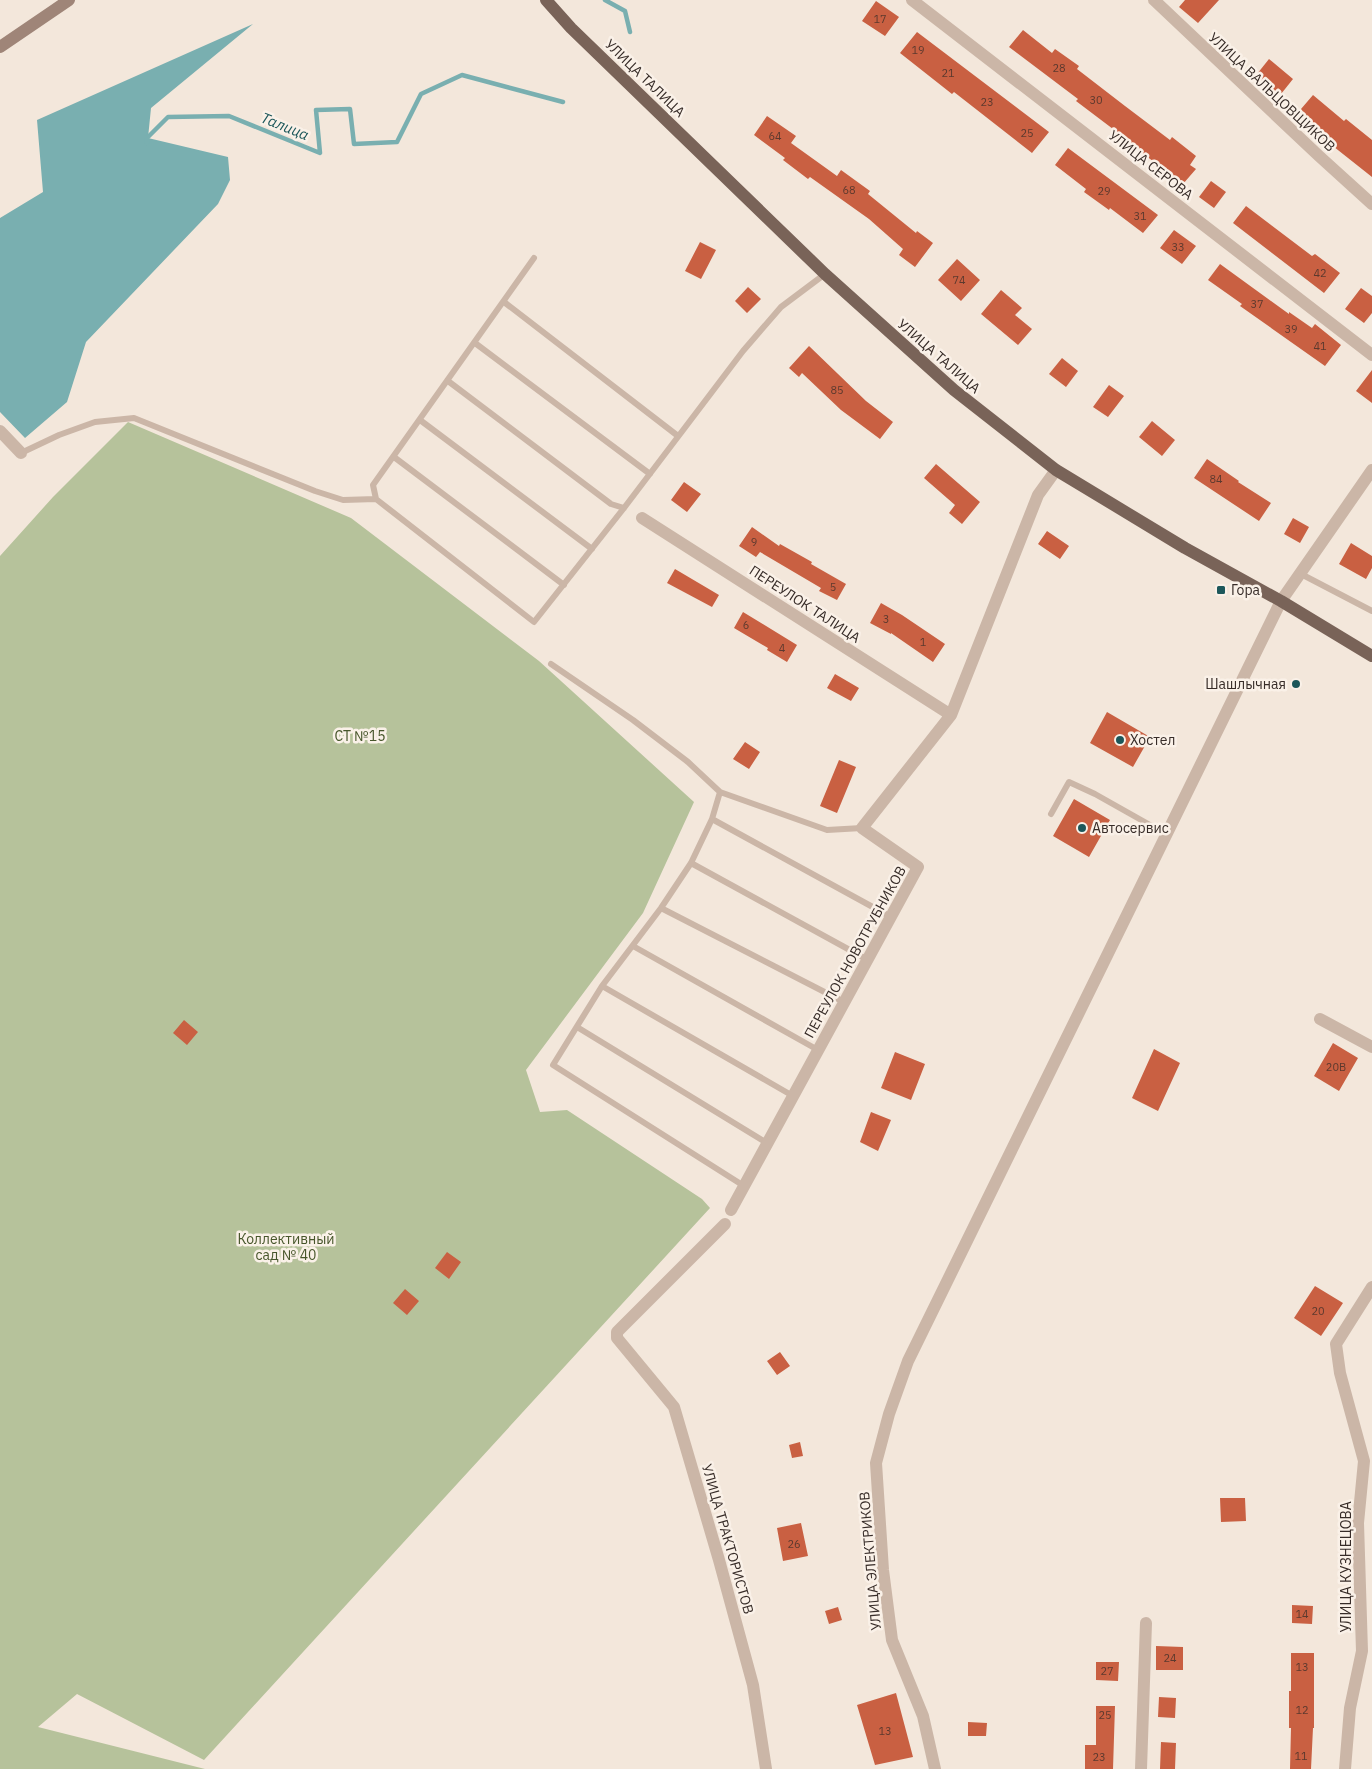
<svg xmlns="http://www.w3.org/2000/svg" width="1372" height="1769" font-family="'IBM Plex Sans',sans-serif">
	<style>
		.green { fill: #b6c29b }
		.water { fill: #79afb0 }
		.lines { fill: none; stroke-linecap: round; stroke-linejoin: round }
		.stream { stroke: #79afb0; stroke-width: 4.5 }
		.building { fill: #c96042 }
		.service { stroke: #cbb6a7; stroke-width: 6 }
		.minor { stroke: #cbb6a7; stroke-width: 12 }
		.secondary { stroke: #9f8578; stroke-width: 12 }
		.primary { stroke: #796358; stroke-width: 12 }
		.poi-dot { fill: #1c575a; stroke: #faf1e8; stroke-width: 2 }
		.labels { text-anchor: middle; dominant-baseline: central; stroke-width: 5; stroke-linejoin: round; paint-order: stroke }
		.number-label { font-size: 11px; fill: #5c392e }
		.street-label { font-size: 14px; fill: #372c28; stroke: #faf1e8 }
		.poi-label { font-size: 14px; fill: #372c28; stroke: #faf1e8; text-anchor: start }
		.park-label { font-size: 14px; fill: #47562b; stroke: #faf1e8 }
		.water-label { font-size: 15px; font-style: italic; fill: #1c575a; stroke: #faf1e8 }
	</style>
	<rect width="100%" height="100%" fill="#f3e7db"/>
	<path class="green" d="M128 422 351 518 539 661 694 802 643 913 526 1070 540 1112 567 1110 702 1199 710 1208 204 1760 77 1694 38 1727 205 1769H0V556L53 497Z"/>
	<path class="water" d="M253 24 151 108 148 138 228 157 230 180 218 204 86 342 67 402 25 438 0 412V218L43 192 37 120Z"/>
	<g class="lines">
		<path class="stream" d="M605 0 625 11 630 32
			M147 143V138L168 117 229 116 320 153 316 110 350 109 354 144 397 142 421 94 462 75 563 102"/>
	</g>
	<path class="building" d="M1185 0H1219L1198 23 1179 7Z
		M876 1 899 17 885 36 862 21Z
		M1023 30 1052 53 1055 49 1079 66 1077 69 1125 106 1170 140 1172 137 1196 156 1190 165 1196 169 1183 184 1112 130 1113 129 1076 101 1078 99 1009 47Z
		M917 32 1049 132 1032 153 954 92 952 94 900 53Z
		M1269 59 1293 79 1277 99 1253 79Z
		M1313 95 1344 121 1346 119 1372 140V177L1295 116Z
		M767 116 796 136 791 143 837 176 841 170 870 191 868 194 916 233 917 231 933 243 915 267 899 255 903 249 869 219 810 177 808 179 783 160 785 158 754 135Z
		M1068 148 1158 215 1143 233 1110 208 1109 210 1084 192 1086 189 1055 165Z
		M1211 181 1226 192 1214 208 1199 197Z
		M1246 206 1312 256 1315 254 1340 273 1324 293 1233 223Z
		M1174 230 1196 246 1182 264 1160 248Z
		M700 242 716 250 701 279 685 271Z
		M957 259 980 280 961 301 938 280Z
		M1220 264 1289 314V312L1312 328 1315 324 1341 345 1325 366 1240 306 1242 304 1208 280Z
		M748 287 761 299 747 313 735 301Z
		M1361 288 1372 296V313L1364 323 1345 309Z
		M1001 290 1022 308 1015 315 1032 329 1018 345 981 314Z
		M809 346 866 401 893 422 880 439 841 410 802 373 799 377 789 368Z
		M1062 358 1078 371 1066 387 1049 374Z
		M1372 370V403L1356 391Z
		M1109 385 1124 396 1108 417 1093 407Z
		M1152 421 1175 440 1162 456 1139 437Z
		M1207 459 1239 481 1238 482 1271 503 1259 521 1194 478Z
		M936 464 980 502 962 524 949 513 955 505 924 478Z
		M684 482 701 494 687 512 671 500Z
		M1293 518 1309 527 1300 543 1284 534Z
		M752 527 779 546 780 544 812 562 811 564 846 584 837 600 819 591 821 588 760 552 756 557 739 546Z
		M1047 531 1069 546 1060 559 1038 544Z
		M1351 543 1372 556V568L1366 579 1339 564Z
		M675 569 719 595 712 607 667 583Z
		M881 603 902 615 945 644 933 662 891 633V634L870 623Z
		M743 612 797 645 787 662 767 650 768 648 734 628Z
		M835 674 859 688 851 701 827 688Z
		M1107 712 1150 737 1133 767 1090 743Z
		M745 742 760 752 749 769 733 759Z
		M839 760 856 767 837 813 820 806Z
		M1074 799 1110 820 1089 857 1053 836Z
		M184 1020 198 1032 187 1045 173 1033Z
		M1333 1043 1358 1058 1339 1091 1314 1076Z
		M1154 1049 1180 1063 1158 1111 1132 1098Z
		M895 1052 925 1064 911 1100 881 1088Z
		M871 1112 891 1120 878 1151 860 1142Z
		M447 1252 461 1262 449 1279 435 1268Z
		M1315 1286 1343 1303 1321 1336 1294 1318Z
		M405 1289 419 1301 407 1315 393 1303Z
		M780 1352 790 1366 777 1375 767 1361Z
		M800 1442 803 1456 792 1458 789 1445Z
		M1220 1498H1245L1246 1521 1221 1522Z
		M801 1523 808 1556 783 1561 777 1528Z
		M1292 1605 1313 1606 1312 1624 1292 1623Z
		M838 1607 842 1620 829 1624 825 1611Z
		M1156 1646 1183 1647V1670H1156Z
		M1291 1653H1314V1728H1313L1311 1769H1290L1291 1728H1289V1691H1291Z
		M1096 1662H1119L1118 1681 1096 1680Z
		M896 1693 913 1757 875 1765 857 1705Z
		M1159 1697 1176 1698 1175 1718 1158 1717Z
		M1096 1706H1115L1113 1769H1085V1745H1096Z
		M968 1722 987 1723 986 1736H968Z
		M1161 1742 1176 1743 1175 1769H1160Z"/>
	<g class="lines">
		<path class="service" d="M504 302 678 436
			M475 343 650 474
			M448 381 611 504 624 508
			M420 420 592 549
			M21 453 59 435 95 422 134 418 315 491 343 500 376 499 534 622 624 508 743 351 781 307 825 274
			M394 457 564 585
			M376 499 373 485 534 258
			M1301 574 1372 611
			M551 664 633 720 688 762 720 792 827 830 862 828
			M720 792 712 819 691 863 661 908 602 986 553 1065 744 1186
			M1051 814 1069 782 1095 794 1166 834
			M712 819 891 917
			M691 863 868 960
			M661 908 844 1002
			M633 946 818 1050
			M602 986 793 1096
			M577 1027 767 1143"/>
		<path class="minor" d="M912 0 1372 355
			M1154 0 1319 156 1372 204
			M0 431 21 453
			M642 518 951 715
			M1320 1019 1372 1047
			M731 1210 918 867 862 828 951 715 1038 495 1056 470
			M725 1224 617 1332V1338L674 1407 719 1560 753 1685 766 1769
			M935 1769 923 1716 892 1640 883 1570 876 1463 889 1414 908 1361 1281 601 1372 470
			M1141 1769 1146 1623
			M1345 1769 1350 1708 1362 1651 1358 1523 1364 1461 1340 1373 1336 1344 1372 1287"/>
		<path class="secondary" d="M0 47 69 0"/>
		<path class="primary" d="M546 0 571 28 825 274 954 390 1056 470 1185 548 1281 601 1372 656"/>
	</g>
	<g class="poi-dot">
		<rect x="1216" y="585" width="10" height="10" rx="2.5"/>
		<circle cx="1296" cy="684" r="5"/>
		<circle cx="1120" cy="740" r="5"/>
		<circle cx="1082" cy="828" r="5"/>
	</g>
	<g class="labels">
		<g class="number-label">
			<text x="880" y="19">17</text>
			<text x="918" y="50">19</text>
			<text x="1059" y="68">28</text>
			<text x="948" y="73">21</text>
			<text x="1096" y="100">30</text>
			<text x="987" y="102">23</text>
			<text x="1027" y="133">25</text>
			<text x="775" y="136">64</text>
			<text x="849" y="190">68</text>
			<text x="1104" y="191">29</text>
			<text x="1140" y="216">31</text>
			<text x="1178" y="247">33</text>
			<text x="1320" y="273">42</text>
			<text x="959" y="280">74</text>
			<text x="1257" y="304">37</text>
			<text x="1291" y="329">39</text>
			<text x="1320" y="346">41</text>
			<text x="837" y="390">85</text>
			<text x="1216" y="479">84</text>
			<text x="754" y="542">9</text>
			<text x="833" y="587">5</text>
			<text x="886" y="619">3</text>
			<text x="746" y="625">6</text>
			<text x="923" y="642">1</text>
			<text x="782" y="648">4</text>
			<text x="1336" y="1067">20В</text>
			<text x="1318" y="1311">20</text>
			<text x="794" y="1544">26</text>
			<text x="1302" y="1614">14</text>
			<text x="1170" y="1658">24</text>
			<text x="1302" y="1667">13</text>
			<text x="1107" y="1671">27</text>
			<text x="1302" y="1710">12</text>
			<text x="1105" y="1715">25</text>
			<text x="885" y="1731">13</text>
			<text x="1301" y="1756">11</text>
			<text x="1099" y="1757">23</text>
		</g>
		<g class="street-label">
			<text transform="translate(645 78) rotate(44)">УЛИЦА ТАЛИЦА</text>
			<text transform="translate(1272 92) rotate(43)">УЛИЦА ВАЛЬЦОВЩИКОВ</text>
			<text transform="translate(1151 165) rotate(38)">УЛИЦА СЕРОВА</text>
			<text transform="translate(939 356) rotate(41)">УЛИЦА ТАЛИЦА</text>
			<text transform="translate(805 604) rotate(33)">ПЕРЕУЛОК ТАЛИЦА</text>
			<text transform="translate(855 952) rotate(-61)">ПЕРЕУЛОК НОВОТРУБНИКОВ</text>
			<text transform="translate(728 1539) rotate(74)">УЛИЦА ТРАКТОРИСТОВ</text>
			<text transform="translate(870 1561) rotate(-95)">УЛИЦА ЭЛЕКТРИКОВ</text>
			<text transform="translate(1346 1567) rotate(-90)">УЛИЦА КУЗНЕЦОВА</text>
		</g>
		<g class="poi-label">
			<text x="1231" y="590">Гора</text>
			<text x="1286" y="684" text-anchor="end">Шашлычная</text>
			<text x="1130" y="740">Хостел</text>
			<text x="1092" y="828">Автосервис</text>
		</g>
		<g class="park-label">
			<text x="360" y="736">СТ №15</text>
			<text x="286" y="1239">Коллективный<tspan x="286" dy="16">сад № 40</tspan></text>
		</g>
		<g class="water-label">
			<text transform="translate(285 126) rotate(22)">Талица</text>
		</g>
	</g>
</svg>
